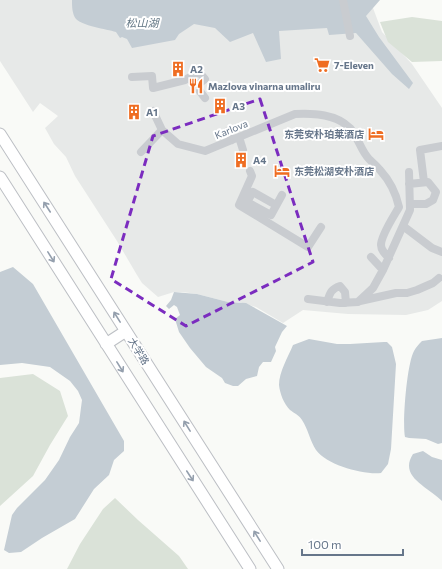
<svg xmlns="http://www.w3.org/2000/svg" width="442" height="569" font-family="Commissioner,'Noto Sans SC',sans-serif">
	<style>
		.built { fill: #e7e9e8 }
		.green { fill: #dae2d8 }
		.water { fill: #c4cdd4 }
		.lines { fill: none; stroke-linecap: round; stroke-linejoin: round }
		.major-casing { stroke: #bcbfc4; stroke-width: 13 }
		.minor { stroke: #c9ccd0; stroke-width: 8 }
		.major { stroke: #fff; stroke-width: 11 }
		.oneway { stroke: #949fad }
		.marked { fill: none; stroke: #7b2cbf; stroke-width: 3; stroke-dasharray: 8 5; stroke-linejoin: round }
		.labels { text-anchor: middle; dominant-baseline: central; stroke-width: 4; stroke-linejoin: round; paint-order: stroke }
		.poi-label { font-size: 10px; font-weight: bold; fill: #66768a; stroke: #fff; text-anchor: start }
		.street-label { font-size: 10px; fill: #66768a; stroke: #fff }
		.water-label { font-size: 11px; font-style: italic; fill: #637785; stroke: #fff }
	</style>
	<rect width="100%" height="100%" fill="#f9faf7"/>
	<path class="built" d="M0 0H370L382 32 412 64 442 108V301L428 310 406 315 348 314 303 310 283 323 256 307 239 302H228L197 294 182 292H174L158 297 142 283 137 275 117 241 75 176 66 157 54 144 45 128 58 116 40 103 33 112 0 61Z"/>
	<path class="green" d="M412 17 442 21V61L412 62 388 42 380 22Z
		M33 374 60 391 68 416 50 445 33 476 0 506V378Z
		M115 498 138 520 179 556 188 569H67L80 544 103 509Z"/>
	<path class="water" d="M72 0H380L366 16 379 37 413 83 409 89 392 74 356 33 329 35 327 28 279 31 281 59 266 62 253 33 230 42 215 28 194 24 179 34 175 40 132 48 127 39 122 37 120 38 116 32C106 29 83 26 76 19 72 14 72 6 72 0Z
		M13 267 33 284 124 441V451L114 460 109 475 94 489 75 519 42 538 21 552 9 553 4 550 12 515 17 508 45 480 59 460 70 437 79 423 82 400 78 391 70 381 50 367 22 363 0 365V272Z
		M174 292 197 294 228 302 246 303 287 326 282 332 275 347 276 351 271 362H263L259 367 257 376 246 379 238 386H233L225 383 222 378 206 367 190 348 179 332 175 319 180 315 177 307 174 305 169 309 166 306 171 300Z
		M442 338V443L438 444 426 439 409 438 405 437C402 423 407 363 414 351 416 347 419 344 422 341Z
		M309 339 337 344H350L384 342H387L392 347 396 364 391 449 388 464 381 473C363 475 327 465 316 450 310 441 308 429 302 420 299 415 294 413 290 410 284 404 280 394 279 385 279 372 288 357 293 345Z
		M423 451 432 457 442 460V501C429 487 398 477 413 454Z"/>
	<g class="lines">
		<defs>
			<path id="major" d="M0 134 278 569
				M0 177 250 569
				M106 344 126 331"/>
		</defs>
		<use href="#major" class="major-casing"/>
		<path class="minor" d="M343 0 350 36
			M132 77 152 76 153 88 185 80 199 72 205 79 196 86 189 78
			M196 86 205 98
			M153 111 162 130 178 144 205 151 295 114C314 113 336 114 350 128 358 137 361 151 369 159 373 163 377 166 380 170 390 181 396 193 399 207 394 216 381 235 381 245 381 250 385 254 389 258
			M228 131 232 140
			M239 137 243 150
			M141 152 162 130
			M250 171 252 176 239 205 308 247 321 227
			M424 182 420 150 442 146
			M409 184 428 182 436 192 433 200 426 204H410
			M276 205 253 192 247 202 271 215 282 195
			M403 226 432 248 442 252
			M371 257 383 270
			M308 299 340 303 358 302 373 288 383 270 410 210 409 172
			M360 301 396 293H407L417 290 433 283 439 278
			M327 302C330 293 331 289 340 286L345 292 346 303"/>
		<use href="#major" class="major"/>
	</g>
	<defs><path id="oneway-shaft" d="M-6 0H5M1.5-3L5.5 0L1.5 3" fill="none" stroke-width="1.6" stroke-linecap="round" stroke-linejoin="round"/></defs>
	<g class="oneway">
		<use href="#oneway-shaft" transform="translate(47 207) rotate(-123)"/>
		<use href="#oneway-shaft" transform="translate(51 257) rotate(58)"/>
		<use href="#oneway-shaft" transform="translate(117 317) rotate(-122)"/>
		<use href="#oneway-shaft" transform="translate(120 367) rotate(58)"/>
		<use href="#oneway-shaft" transform="translate(187 426) rotate(-122)"/>
		<use href="#oneway-shaft" transform="translate(190 476) rotate(57)"/>
		<use href="#oneway-shaft" transform="translate(257 536) rotate(-122)"/>
	</g>
	<path class="marked" d="M260 99 313 262 186 326 111 279 153 136Z"/>
	<defs>
		<symbol id="supermarket-bare" viewBox="-9 -9 18 18"><path d="M-6-5.5h2.5l.6 2H6L4.5 2H-2.5L-4.4-4H-6ZM-1.5 3.2a1.3 1.3 0 1 0 .1 0ZM3 3.2a1.3 1.3 0 1 0 .1 0Z" fill="#ef6d22" stroke="#fff" stroke-width="2.5" paint-order="stroke"/></symbol>
		<symbol id="building-bare" viewBox="-9 -9 18 18"><path d="M-4-6H4V6H1V3H-1V6H-4ZM-2.5-4.3h1.7v1.8h-1.7ZM.8-4.3h1.7v1.8H.8ZM-2.5-1h1.7V.8h-1.7ZM.8-1h1.7V.8H.8Z" fill="#ef6d22" stroke="#fff" stroke-width="2.5" paint-order="stroke"/></symbol>
		<symbol id="restaurant-bare" viewBox="-9 -9 18 18"><path d="M-5-6h1v4h1v-4h1v4h1v-4h1v5L-1.5 .5V6h-2V.5L-5-1ZM5-6V6H3V1.5H1.5Q1.5-4 5-6Z" fill="#ef6d22" stroke="#fff" stroke-width="2.5" paint-order="stroke"/></symbol>
		<symbol id="hotel-bare" viewBox="-9 -9 18 18"><path d="M-6-4.5h1.5V1H6V5H4.5V3h-9V5H-6ZM-4 0a1.8 1.8 0 1 1 3.6 0ZM.5 0V-2.5h3Q6-2.5 6 0Z" fill="#ef6d22" stroke="#fff" stroke-width="2.5" paint-order="stroke"/></symbol>
	</defs>
	<g fill-rule="evenodd">
		<use href="#supermarket-bare" x="311" y="54" width="22" height="22"/>
		<use href="#building-bare" x="167" y="58" width="22" height="22"/>
		<use href="#restaurant-bare" x="185" y="75" width="22" height="22"/>
		<use href="#building-bare" x="209" y="95" width="22" height="22"/>
		<use href="#building-bare" x="123" y="101" width="22" height="22"/>
		<use href="#hotel-bare" x="365" y="123" width="22" height="22"/>
		<use href="#building-bare" x="230" y="149" width="22" height="22"/>
		<use href="#hotel-bare" x="271" y="160" width="22" height="22"/>
	</g>
	<g class="labels">
		<g class="poi-label">
			<text x="334" y="65">7-Eleven</text>
			<text x="190" y="69">A2</text>
			<text x="208" y="86">Mazlova vinarna umaliru</text>
			<text x="232" y="106">A3</text>
			<text x="146" y="112">A1</text>
			<text x="364" y="134" text-anchor="end">东莞安朴珀莱酒店</text>
			<text x="253" y="160">A4</text>
			<text x="294" y="171">东莞松湖安朴酒店</text>
		</g>
		<g class="street-label">
			<text transform="translate(231 129) rotate(-22)">Karlova</text>
			<text transform="translate(139 351) rotate(58)">大学路</text>
		</g>
		<g class="water-label">
			<text x="142" y="22">松山湖</text>
		</g>
	</g>
	<path d="M302 549v6h101v-6" fill="none" stroke="#66768a" stroke-width="2"/>
	<text x="308" y="549" font-size="12" fill="#66768a" stroke="#ffffff" stroke-width="3" paint-order="stroke">100 m</text>
</svg>
